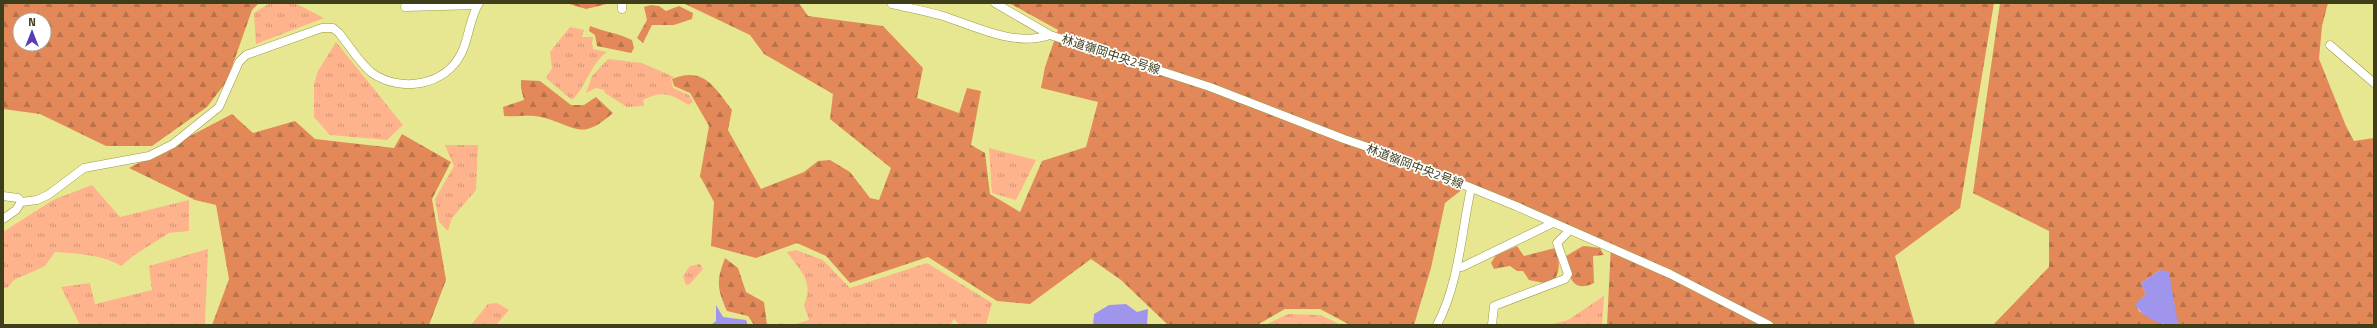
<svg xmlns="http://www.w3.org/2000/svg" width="2377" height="328" font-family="'Titillium Web','Noto Sans JP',sans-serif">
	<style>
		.grass { fill: url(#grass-tufts) }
		.forest { fill: url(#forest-firs); fill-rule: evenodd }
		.water { fill: #9f95ed }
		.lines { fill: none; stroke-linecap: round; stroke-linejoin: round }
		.street-casing { stroke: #9b9a45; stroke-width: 9 }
		.street { stroke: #fff; stroke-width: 8 }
		.labels { text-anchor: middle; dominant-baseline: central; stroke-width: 3.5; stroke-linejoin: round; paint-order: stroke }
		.street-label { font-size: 12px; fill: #3f3e1b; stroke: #fff }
	</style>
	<defs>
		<pattern id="grass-tufts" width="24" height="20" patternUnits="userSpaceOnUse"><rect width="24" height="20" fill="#feb38c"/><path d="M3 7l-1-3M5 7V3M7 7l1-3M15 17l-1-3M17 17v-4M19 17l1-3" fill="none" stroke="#cf9372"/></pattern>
		<pattern id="forest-firs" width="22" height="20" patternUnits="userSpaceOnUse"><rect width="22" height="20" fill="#e38959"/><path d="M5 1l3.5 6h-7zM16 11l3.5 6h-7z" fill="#b97149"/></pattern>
	</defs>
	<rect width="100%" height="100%" fill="#e8e791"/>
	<path class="grass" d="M270 3H295L324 18 256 44 254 13Z
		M570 27 584 30 582 37H593L592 43 593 49 607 52C590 64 587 86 572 100L546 78 552 68 550 52Z
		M336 42 403 125 387 140 330 135 314 117V84L318 71Z
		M608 59 642 63 674 77 671 79 673 88 689 95 693 102 688 105C672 94 662 90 643 100L644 106 627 107 605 93 604 90 596 88 586 93 592 76Z
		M445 145H478L476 190 452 218 448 231 439 222 435 199 454 166Z
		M989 148 1036 160 1016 200 992 193Z
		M92 185 120 217 189 200V231L169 233 133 256 121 266C101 254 78 254 55 252L45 266 14 280 8 287 3 289V232L53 200Z
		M208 249 205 325H80L61 287 90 283 95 304 152 290 149 266Z
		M796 250 823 260 850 288 927 263 992 303 986 325H960L954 319 950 325H780L779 323 793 325 809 320 804 305C814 281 801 272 787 252Z
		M700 264 703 269 690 284 686 285 683 276 690 266Z
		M1604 296 1602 325H1548L1568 320Z
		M497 303 509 310 496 325H471L488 304Z
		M1288 314 1321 315 1341 325H1265Z"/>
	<path class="forest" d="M3 3H259L252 10 227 81 207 107 152 146H106L40 114 3 109ZM20 20H44V44H20Z
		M566 3H611L586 9Z
		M683 3H799L808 16 883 26 923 68 917 98 959 113 967 88 981 91 971 145 985 153 990 194 1020 212 1042 161 1086 147 1098 102 1041 88 1045 67 1058 30 1009 3H1994L1960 208 1895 256 1915 325H1607L1611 245 1468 185 1445 203 1431 268 1414 325H1350L1320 309H1285L1257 325H1168L1121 280 1091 259 1030 304 997 301 928 257 850 283 826 256 797 243 756 258 711 246 714 202 700 176 709 126 690 93 674 86 672 79C704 66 715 88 732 110L728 130 761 189 804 172 818 161 830 160 850 172 870 198 879 200 891 168 830 119 833 94 764 54 750 35Z
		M2000 3H2328L2322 26 2319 59 2346 126 2354 141 2374 138V325H2175L2178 324 2160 270 2141 283 2146 294 2136 304 2139 311 2164 325H1993L2049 267V231L1973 193Z
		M651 5 659 6 666 11 679 6 693 13 692 19 674 25H652L643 43 637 38 647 20 644 7Z
		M590 26C605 32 618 33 632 40L634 48 631 53 597 46 595 35 589 31Z
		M521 80 540 81 571 105H584L596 97 613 113C580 142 577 126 541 117 530 114 516 117 504 116L503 107 524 100 521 88Z
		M232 114 253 133 295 121 315 139 394 148 402 134 451 162 432 199 446 280 429 325H212L229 279 216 205 195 200 129 168Z
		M1517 246 1524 256 1555 248C1559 260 1561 267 1555 279L1544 283 1529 280 1523 271H1517L1510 266 1494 269 1491 263 1496 255Z
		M1583 246 1600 248 1604 255 1593 256 1594 283C1570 294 1569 274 1566 256Z
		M725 258 738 268 746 292 764 302 767 325H754L748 316 727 311C717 288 716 282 725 258Z"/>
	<path class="water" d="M2160 270 2169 272 2178 324C2163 328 2142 317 2135 304L2146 294 2141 283Z
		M1126 304 1137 312 1148 309 1147 325H1093L1094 314 1109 305Z
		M716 305 723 317 746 320 748 325H711L716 321Z"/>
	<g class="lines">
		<defs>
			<path id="street" d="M995 3 1050 35 1210 87 1344 139 1388 154 1516 206 1670 274 1769 325
				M892 4C909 8 926 11 943 16 977 27 1014 47 1050 35
				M405 7 478 5
				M622 9V3
				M2330 45 2374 83
				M3 196 18 198 21 202
				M21 202 37 200 48 195 84 168 149 156 173 144 219 107 239 62 246 55 322 28H333L339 33C348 44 361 65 372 73 401 93 446 86 462 52 469 37 470 17 479 3
				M3 219 16 210 21 202
				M1457 266 1462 267 1553 223
				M1437 325C1459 283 1461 235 1471 188
				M1492 325 1494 306 1565 279 1568 274 1557 243 1570 230"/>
		</defs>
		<use href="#street" class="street-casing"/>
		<use href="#street" class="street"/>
	</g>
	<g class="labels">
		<g class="street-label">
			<text transform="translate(1111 54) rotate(18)">林道嶺岡中央2号線</text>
			<text transform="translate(1415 166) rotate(21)">林道嶺岡中央2号線</text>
		</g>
	</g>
	<rect width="2377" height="328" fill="none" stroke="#3f3e1b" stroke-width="8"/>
	<g transform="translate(32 32)"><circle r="19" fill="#ffffff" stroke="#b2b2a4"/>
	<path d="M0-3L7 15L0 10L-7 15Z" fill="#583cb4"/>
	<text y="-6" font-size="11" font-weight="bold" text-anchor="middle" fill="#3f3e1b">N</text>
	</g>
</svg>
